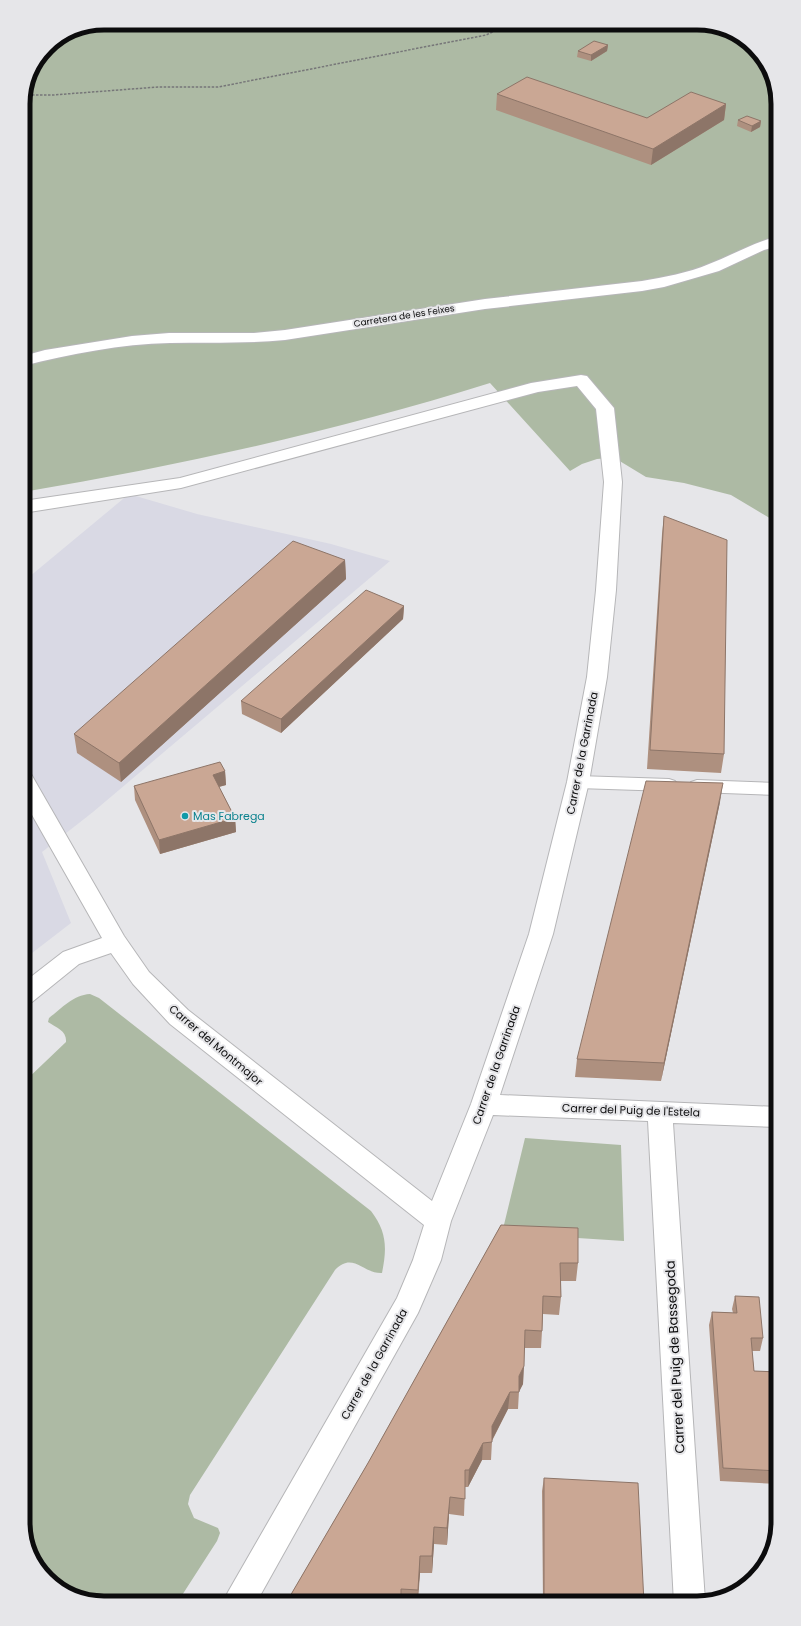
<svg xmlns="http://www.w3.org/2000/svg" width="801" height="1626" font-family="Poppins,sans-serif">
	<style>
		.built { fill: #d9d9e4 }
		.green { fill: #adbaa4 }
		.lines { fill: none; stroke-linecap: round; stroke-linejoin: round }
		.service-casing { stroke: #b6b6b8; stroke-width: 2 }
		.minor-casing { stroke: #b6b6b8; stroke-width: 2 }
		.path { stroke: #767678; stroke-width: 1.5; stroke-dasharray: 2.5 1.5; stroke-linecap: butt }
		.service { fill: #fff; fill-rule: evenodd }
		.minor { fill: #fff; fill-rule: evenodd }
		.wall { fill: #ae907f }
		.shaded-wall { fill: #8d7568 }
		.building { fill: #caa794; stroke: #8d7568 }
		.culture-dot { fill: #0f9aa8; stroke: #e6e6e9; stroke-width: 1.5 }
		.labels { text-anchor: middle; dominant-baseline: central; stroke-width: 4; stroke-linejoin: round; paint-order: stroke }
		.far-street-label { font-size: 9px; fill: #0c0c0d; stroke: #e6e6e9 }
		.street-label { font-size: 11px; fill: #0c0c0d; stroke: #e6e6e9 }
		.culture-label { font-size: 11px; fill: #0d838f; stroke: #e6e6e9; text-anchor: start }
		.near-street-label { font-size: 13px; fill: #0c0c0d; stroke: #e6e6e9 }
		.rim { fill: none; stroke: #0c0c0d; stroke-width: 5 }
	</style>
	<rect width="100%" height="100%" fill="#e6e6e9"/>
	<path class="built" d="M129 494 197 514 331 544 390 561 93 812 42 852 71 923 23 960V582Z"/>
	<path class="green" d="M104 23H702L746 40 772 73 778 104V523L731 495 684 483 646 477 618 460 609 458 597 459 582 464 570 471 490 383C337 431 181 465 23 492V99L31 68 47 47 73 29Z
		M90 994 99 998 371 1211C387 1232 387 1248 382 1273 363 1274 353 1251 335 1270L190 1495 188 1504 194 1518 218 1528 220 1533 217 1541 177 1603H99L59 1589 29 1553 23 1522V1083L66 1042C67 1031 57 1028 48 1022L49 1018C62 1008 73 995 90 994Z
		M525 1138 621 1145 624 1241 502 1233Z"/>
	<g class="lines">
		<defs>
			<path id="service" d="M578 776 669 779 675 781 678 785 675 789 669 791 578 788 572 786 569 782 572 778Z
				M697 780 778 783V795L697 792 691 790 688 786 691 782Z"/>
			<path id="minor" d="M778 236V246L764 250 719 271 664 287 642 291 485 309 285 340C247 344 208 342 170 343 121 344 70 354 23 366V356L45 350 132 336 169 333H254L285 330 485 299 642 281C664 277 688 273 709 264 732 255 753 243 778 236Z
				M581 375 587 376 614 408 622 482 616 590 607 677 589 782 553 934 500 1095 778 1107V1127L673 1123 705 1601 697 1603H674L648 1121 493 1115 451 1221 441 1260 418 1313 256 1603H223L228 1592 397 1298 413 1260 424 1225 170 1024 133 984 111 953 79 964 32 1002 23 1005V983L63 952 102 938 23 799V772L31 774 124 936 149 972 188 1010 432 1201 471 1104 529 934 567 782 587 677 596 590 604 482 596 409 577 386 538 392 181 488 23 513V501L180 478 531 383Z"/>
		</defs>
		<use href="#service" class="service-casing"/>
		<use href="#minor" class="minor-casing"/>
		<path class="path" d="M24 95H53L158 87H218L486 35 512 23"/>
		<use href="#service" class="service"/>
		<use href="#minor" class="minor"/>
	</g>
	<path class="wall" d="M608 45 607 51 591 61 577 57 578 51Z
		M497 94 647 118 726 104 724 120 651 165 496 110Z
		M738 120 761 121 760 127 751 132 737 126Z
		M778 128V139L771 136 772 130Z
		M664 516 724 754 721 773 647 769 662 534Z
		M345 560 346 579 121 782 77 753 74 734Z
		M404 606 403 619 281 733 242 714 241 701Z
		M225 771 226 785 219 787 235 818 236 832 160 854 135 800 134 786Z
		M720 802 661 1081 575 1077 577 1059Z
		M501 1225 578 1263 576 1281H561V1297L559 1315 543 1314 541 1348H524L523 1384 519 1391 518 1409H508L492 1441 491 1460H482L468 1487H465L464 1516 449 1514 447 1545 434 1544 432 1573H420L418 1603H286L368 1463Z
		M735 1296 763 1338 760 1351H752L754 1371 778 1372V1484L720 1481 709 1325 712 1312 733 1313 732 1309Z
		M544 1478 644 1603H543L542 1491Z"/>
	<path class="shaded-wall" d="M608 45 607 51 591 61V55Z
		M726 104 724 120 651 165 653 149Z
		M761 121 760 127 751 132 752 126Z
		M345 560 346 579 121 782 119 763Z
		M404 606 403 619 281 733V719Z
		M225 771 226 785 214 788 213 775Z
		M723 783 720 802 661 1081 664 1063Z
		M235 818 236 832 160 854 159 840Z
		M524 1366 523 1384 519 1392V1376Z
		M510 1392 508 1409 491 1442 492 1426Z
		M483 1443 482 1460 468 1487 469 1470Z
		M450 1497 449 1514 447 1545V1528Z
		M434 1527V1544L432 1573V1556Z
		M420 1556V1573L417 1603 418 1590Z"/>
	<path class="building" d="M594 41 608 45 591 55 578 51Z
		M527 77 647 118 691 92 726 104 653 149 497 94Z
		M747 116 761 121 752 126 738 120Z
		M777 127 778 128V132L772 130Z
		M664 516 727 540 724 754 650 750Z
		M293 541 345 560 119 763 74 734Z
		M366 590 404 606 281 719 241 701Z
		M220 762 225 771 213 775 235 818 159 840 134 786Z
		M646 781 723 783 664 1063 577 1059Z
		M501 1225 578 1228V1263H560L561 1297 543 1296 542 1331 525 1330 524 1366 519 1376V1392H510L492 1426V1442L483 1443 469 1470H465V1499L450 1497 447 1528 434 1527 432 1556H420L418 1590 401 1589V1603H286L368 1463Z
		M735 1296 759 1297 763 1338H751L754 1371 778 1372V1471L723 1468 712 1312 737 1313Z
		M544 1478 638 1483 644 1603H544Z"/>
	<circle class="culture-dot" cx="185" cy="816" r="4"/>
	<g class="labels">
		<g class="far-street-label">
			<text transform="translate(404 316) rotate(-9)">Carretera de les Feixes</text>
		</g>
		<g class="street-label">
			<text transform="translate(582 753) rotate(-79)">Carrer de la Garrinada</text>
			<text transform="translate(216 1045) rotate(40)">Carrer del Montmajor</text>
			<text transform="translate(496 1065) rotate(-71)">Carrer de la Garrinada</text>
			<text transform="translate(631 1110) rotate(2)">Carrer del Puig de l'Estela</text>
			<text transform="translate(374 1364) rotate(-61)">Carrer de la Garrinada</text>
		</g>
		<g class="culture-label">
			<text x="193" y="816">Mas Fabrega</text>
		</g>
		<g class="near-street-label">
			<text transform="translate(675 1357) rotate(-93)">Carrer del Puig de Bassegoda</text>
		</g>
	</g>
	<path d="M0 0H801V1626H0ZM104 30H697A74 74 0 0 1 771 104V1522A74 74 0 0 1 697 1596H104A74 74 0 0 1 30 1522V104A74 74 0 0 1 104 30Z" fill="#e6e6e9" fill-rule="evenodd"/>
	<path class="rim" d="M104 30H697A74 74 0 0 1 771 104V1522A74 74 0 0 1 697 1596H104A74 74 0 0 1 30 1522V104A74 74 0 0 1 104 30Z"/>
</svg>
